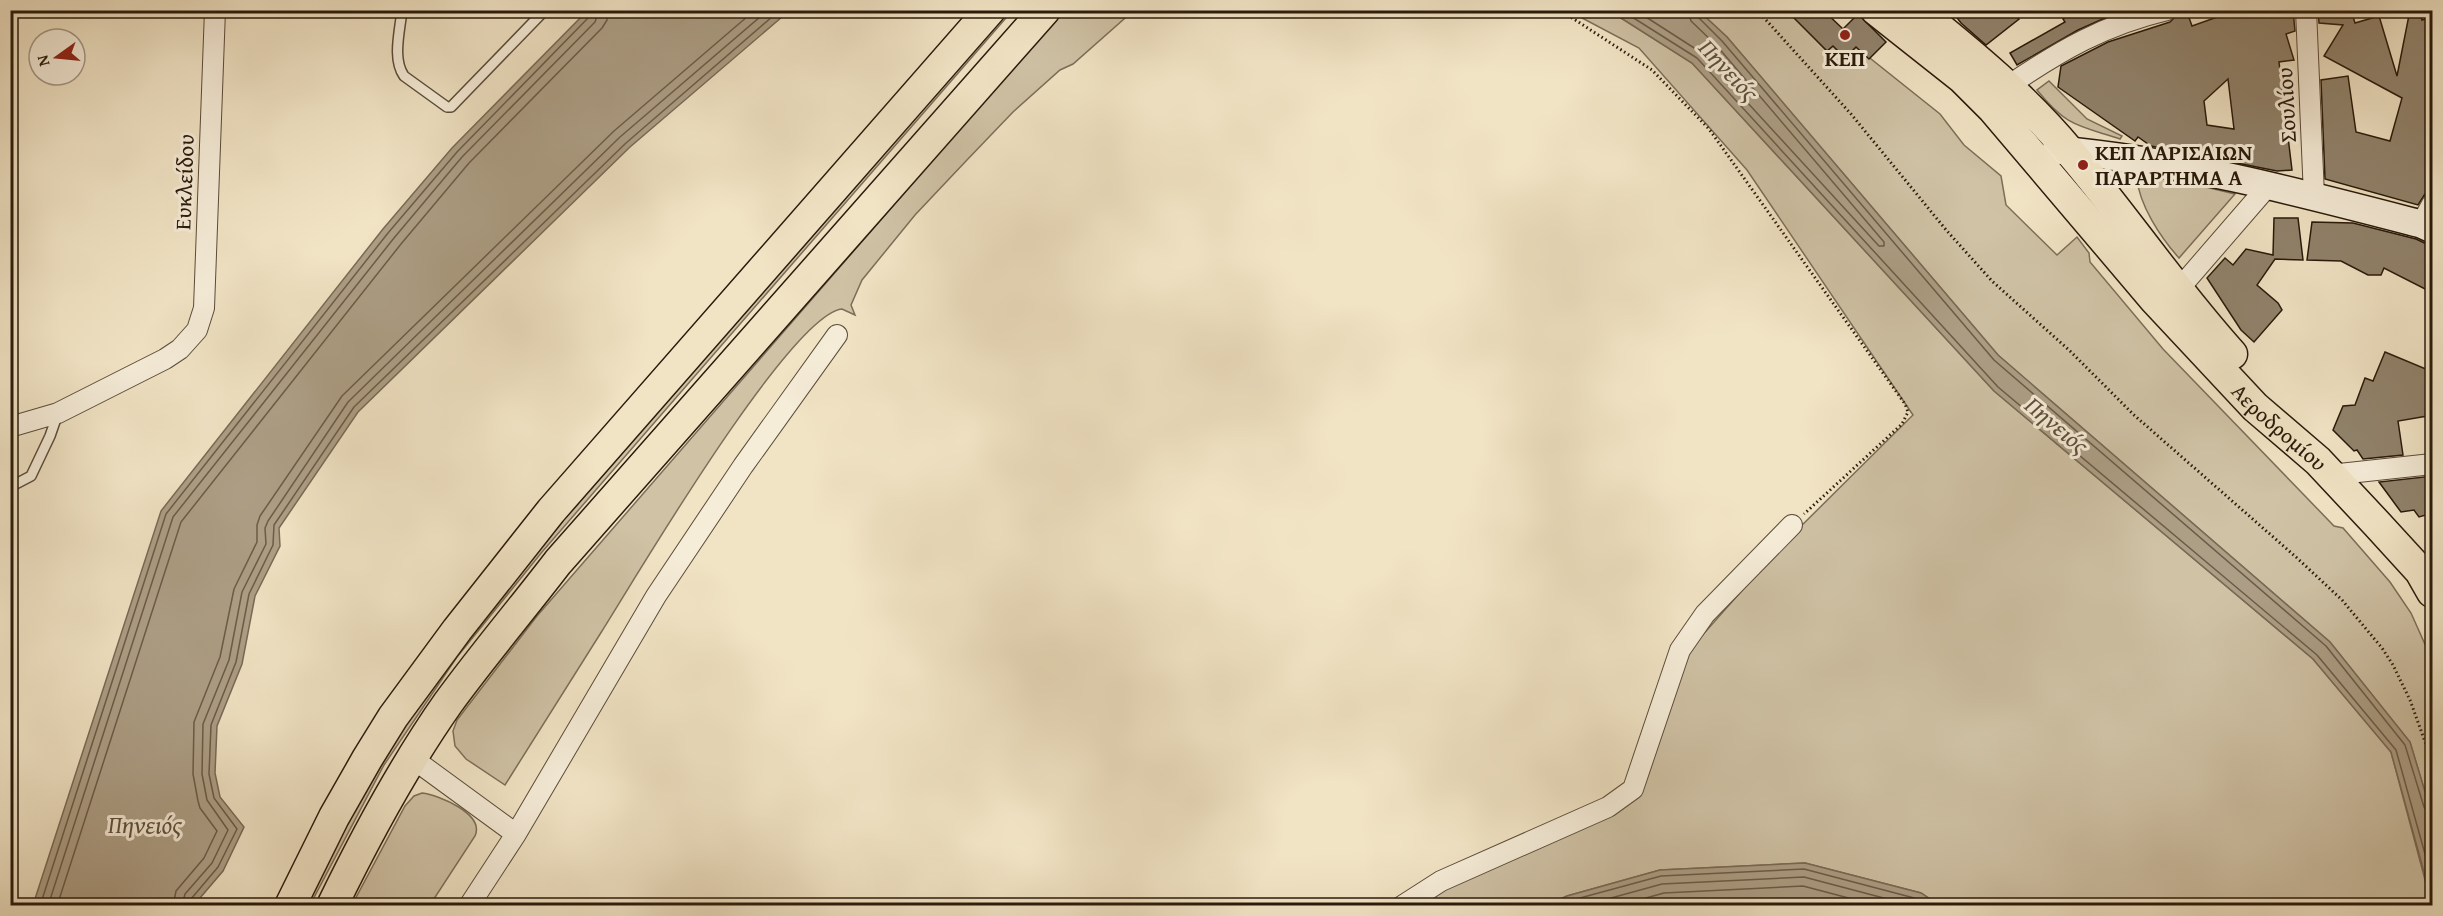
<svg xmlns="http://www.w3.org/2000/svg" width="2443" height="916" font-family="'Gentium Book Plus',serif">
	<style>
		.green { fill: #cfc2a5; stroke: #7c6e58; stroke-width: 1.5 }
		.water { fill: #ad9f86; stroke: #786a55; stroke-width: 1.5 }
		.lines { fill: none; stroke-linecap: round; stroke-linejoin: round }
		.shore { stroke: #6b5c48; stroke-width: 1.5 }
		.building { fill: #91836c; stroke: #291a0b; stroke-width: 1.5; fill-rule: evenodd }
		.lane-casing { stroke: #5b4c3a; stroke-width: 12 }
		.street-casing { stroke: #5b4c3a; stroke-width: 22 }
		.secondary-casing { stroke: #291a0b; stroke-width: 30 }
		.primary-casing { stroke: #291a0b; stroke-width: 33 }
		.path { stroke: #291a0b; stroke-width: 3; stroke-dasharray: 1.5 3; stroke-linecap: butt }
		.lane { stroke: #f6edd9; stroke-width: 9 }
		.street { stroke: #f6edd9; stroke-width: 20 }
		.secondary { stroke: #f6edd9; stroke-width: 27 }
		.primary { stroke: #f1e4c5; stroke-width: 30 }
		.poi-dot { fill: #8f2418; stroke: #f6edd9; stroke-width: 2 }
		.labels { text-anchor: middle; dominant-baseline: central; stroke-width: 6; stroke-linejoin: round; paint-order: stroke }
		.poi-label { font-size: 22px; font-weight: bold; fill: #291a0b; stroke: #f6edd9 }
		.street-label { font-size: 22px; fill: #291a0b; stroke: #f6edd9 }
		.water-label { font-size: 24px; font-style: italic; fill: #5e4f3c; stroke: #f6edd9 }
	</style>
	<rect width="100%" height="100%" fill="#f1e4c5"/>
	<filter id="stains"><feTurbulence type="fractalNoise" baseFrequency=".00333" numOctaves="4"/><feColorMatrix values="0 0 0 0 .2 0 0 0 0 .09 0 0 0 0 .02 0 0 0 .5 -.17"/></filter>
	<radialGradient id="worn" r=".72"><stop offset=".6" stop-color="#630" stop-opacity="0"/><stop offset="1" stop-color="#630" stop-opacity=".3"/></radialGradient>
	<path class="green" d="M1567 10 1610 11 1692 63 1994 391 2313 659 2391 752 2432 906 1939 905 1921 893 1805 863 1660 870 1567 896 1548 905 1409 906 1629 792 1676 665 1785 542 1913 415 1747 170 1639 48Z
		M1002 11H1012L542 552 457 657 384 765 310 905 301 906 355 798 492 597Z
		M1062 11H1133L1073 64 1060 70 1013 112 966 161 915 215 862 280 851 305 855 315 842 309C790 315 636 577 602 631 570 682 538 733 505 785L466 759 455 746 453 731 457 720 537 616Z
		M1699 11H1788L1827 51 1833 46 1845 58 1856 47 1940 114 1964 145 2001 176 2006 205 2057 255 2077 237 2089 253 2090 262 2163 349 2334 526 2343 528 2390 582 2411 613 2432 660V815L2410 742 2330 642 1998 355 1727 37Z
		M2049 81 2087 119 2122 136 2120 139C2077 125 2067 127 2037 90Z
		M2147 173 2235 194 2179 258C2161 238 2139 205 2137 178L2141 174Z
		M422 793C439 795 485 814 475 836L430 905H352L405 806 414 796Z"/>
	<path class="water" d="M588 10 789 11 630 147 358 412 279 528 280 546 255 596 242 664 217 726 215 773 220 797 244 827 223 871 194 905H33L161 511 383 229 452 148Z
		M1610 11H1699L1727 37 1998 355 2330 642 2410 742 2432 815V901L2391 752 2313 659 1994 391 1692 63Z
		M1805 863 1921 893 1939 905H1548L1567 896 1660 870Z"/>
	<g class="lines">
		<path class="shore" d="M1621 10 1697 58 1998 387 2317 655 2396 750 2432 879
			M1635 10 1702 53 1879 246H1884V242L1717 46 1691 21 1688 10
			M1696 10 1698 17 1722 41 1994 360 2326 646 2405 745 2424 807 2427 811 2432 812
			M40 906 166 514 388 233 457 152 589 17 591 10
			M48 906 173 517 394 238 462 157 595 22 599 10
			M57 906 181 522 401 244 469 163 602 28 607 20 608 10
			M173 906 176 891 204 858 217 831 200 808 198 801 193 774 194 722 220 657 234 589 257 542V525L260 516 342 396 614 131 755 10
			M182 906 185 894 212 863 228 830 207 800 202 774 203 724 229 660 242 592 266 544 265 528 268 521 348 402 620 137 768 10
			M189 906 191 899 218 867 237 829 214 798 209 774 211 725 236 662 249 594 273 545 274 525 354 407 626 143 780 10
			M1561 906 1569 901 1661 876 1804 869 1918 899 1929 906
			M1582 906 1662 884 1804 877 1914 906
			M1617 906 1664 893 1803 886 1879 906"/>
	</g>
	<path class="building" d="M1786 10H1823L1843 29 1858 14 1886 42 1869 59 1856 47 1845 58 1833 46 1827 51Z
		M1951 10H2012L2019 19 1986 45 1961 23Z
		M2064 10H2123L2078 30 2017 65 2010 53 2065 22 2063 19 2067 16Z
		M2237 10H2293L2295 31 2286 34 2294 60 2279 62 2292 170 2277 171 2151 146 2138 137 2135 141 2058 87 2061 66 2108 42 2170 22 2177 15 2187 12 2192 26ZM2228 79 2234 129 2207 125 2204 101Z
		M2318 10H2351L2355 23 2379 16 2397 76 2410 10H2419L2422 20 2433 17V192L2425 194 2418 205 2325 179 2321 80 2348 76 2356 132 2390 141 2402 98 2324 56 2343 25 2319 23Z
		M2274 218H2298L2303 260 2275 259 2257 285 2278 303 2282 310 2254 342 2241 330 2207 278 2225 258 2233 265 2246 249 2273 255Z
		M2312 222 2353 223 2416 239 2433 247V293L2384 268 2381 275H2368L2341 261 2307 260Z
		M2385 352 2433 372V415L2398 421 2403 455 2363 459 2357 450 2354 451 2333 430 2343 406 2355 405 2365 378 2373 381Z
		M2433 476V513L2419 517 2414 510 2401 512 2379 482Z"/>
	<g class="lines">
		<defs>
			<path id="lane" d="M402 10C400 31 392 59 404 76L447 107H451L545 10
				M10 487 31 476 50 436 58 413"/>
			<path id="street" d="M2306 10 2314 196
				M2008 86C2061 50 2104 25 2167 10
				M2421 224 2432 204
				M2178 290 2268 186
				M10 427 58 413 165 359 180 349 197 330 204 308 215 10
				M2330 475 2432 464
				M412 758 516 834
				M469 906 516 834 656 596 743 466 837 335
				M1402 906 1441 881 1608 807 1633 789 1680 650 1705 614 1792 525"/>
			<path id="secondary" d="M2056 150C2178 160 2302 193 2421 224L2432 229"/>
			<g id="primary">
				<path id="s1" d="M1876 10 1962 78 1993 109 2155 300 2255 407 2318 461 2377 524 2420 571 2432 592"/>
				<path d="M1917 10C1972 54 2025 98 2070 152 2126 218 2174 290 2232 354"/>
				<path d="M290 906 334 817 367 759 393 717 457 630 551 511 990 10"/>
				<path d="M332 906C366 836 403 767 448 703 483 655 522 609 558 562L1045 10"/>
			</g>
		</defs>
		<use href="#lane" class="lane-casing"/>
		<use href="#street" class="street-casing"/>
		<use href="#secondary" class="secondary-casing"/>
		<use href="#primary" class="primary-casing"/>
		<path class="path" d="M1560 10 1652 70 1709 129 1905 404 1908 412 1902 424 1804 514
			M1757 10 1851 114 1947 231 1992 281 2070 351 2134 415 2296 557 2342 600 2382 648 2393 665 2410 700 2432 761"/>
		<use href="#lane" class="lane"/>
		<use href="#street" class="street"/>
		<use href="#secondary" class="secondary"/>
		<use href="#primary" class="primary"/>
	</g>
	<g class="poi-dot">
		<circle cx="1845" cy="35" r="6"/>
		<circle cx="2083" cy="165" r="6"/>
	</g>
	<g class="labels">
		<g class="poi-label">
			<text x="1845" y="58">ΚΕΠ</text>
			<text x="2095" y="152" text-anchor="start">ΚΕΠ ΛΑΡΙΣΑΙΩΝ<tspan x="2095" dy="25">ΠΑΡΑΡΤΗΜΑ A</tspan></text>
		</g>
		<g class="street-label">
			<text transform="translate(2286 105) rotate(-93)">Σουλίου</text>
			<text transform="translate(184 182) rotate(-88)">Ευκλείδου</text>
			<text stroke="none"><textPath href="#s1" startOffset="582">Αεροδρομίου</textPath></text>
		</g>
		<g class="water-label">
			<text transform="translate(1729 70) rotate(47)">Πηνειός</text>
			<text transform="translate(2057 425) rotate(40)">Πηνειός</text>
			<text x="145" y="824">Πηνειός</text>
		</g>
	</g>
	<rect width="2443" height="916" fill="none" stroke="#f1e4c5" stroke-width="36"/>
	<rect x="12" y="12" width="2419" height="892" fill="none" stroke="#291a0b" stroke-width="3"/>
	<rect x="18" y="18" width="2407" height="880" fill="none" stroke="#291a0b" stroke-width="1.5"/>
	<g transform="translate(57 57) rotate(255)"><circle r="28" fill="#f6edd9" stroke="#a49987" stroke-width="1.5"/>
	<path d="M0-4.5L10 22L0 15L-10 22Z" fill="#8f2418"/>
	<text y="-9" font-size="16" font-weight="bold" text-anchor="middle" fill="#291a0b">N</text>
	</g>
	<rect width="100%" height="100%" filter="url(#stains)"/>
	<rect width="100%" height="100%" fill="url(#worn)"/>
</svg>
